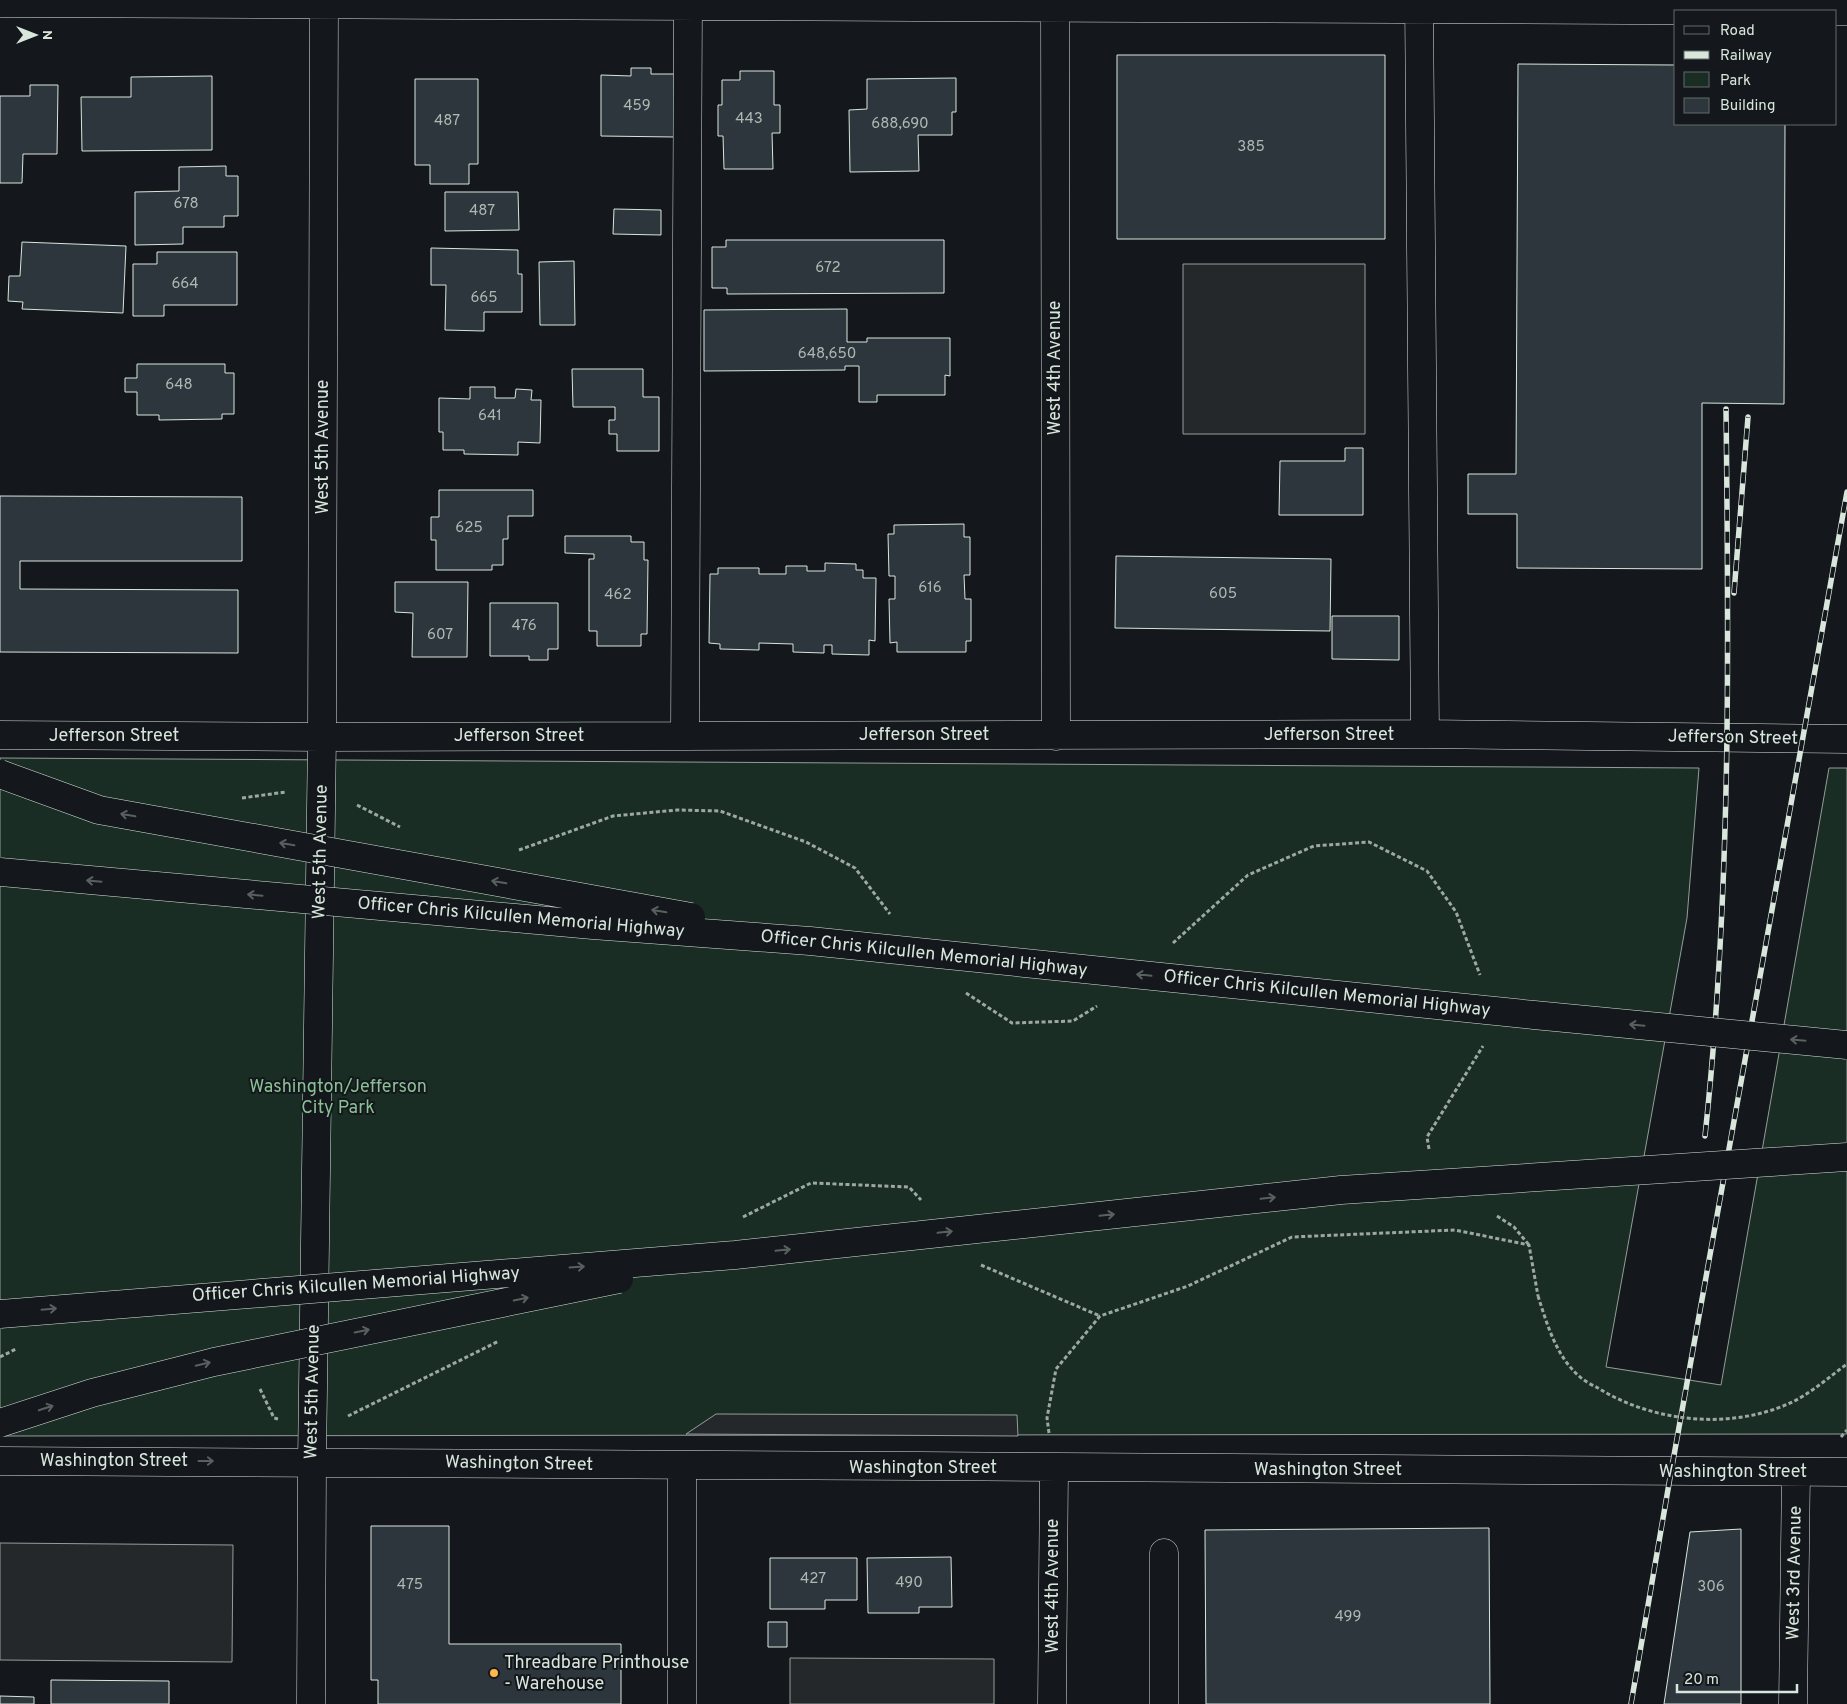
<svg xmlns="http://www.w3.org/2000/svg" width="1847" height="1704" font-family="Overpass,sans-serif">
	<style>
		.green { fill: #1a2d24; stroke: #939e99 }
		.parking { fill: #24282b; stroke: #939e99 }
		.building { fill: #2c363c; stroke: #d8e6dc }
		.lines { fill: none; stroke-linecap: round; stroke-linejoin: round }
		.minor-casing { stroke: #d8e6dc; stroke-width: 29 }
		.path { stroke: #9da8a2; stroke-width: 3; stroke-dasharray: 4 2.5; stroke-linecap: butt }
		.minor { stroke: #14181c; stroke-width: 28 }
		.rail-casing { stroke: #d8e6dc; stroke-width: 5.5 }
		.rail { stroke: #14181c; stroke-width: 4; stroke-dasharray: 11; stroke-linecap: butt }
		.highway-bridge-casing { stroke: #d8e6dc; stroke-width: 29; stroke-linecap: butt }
		.path-bridge { stroke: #9da8a2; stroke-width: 3; stroke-dasharray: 4 2.5; stroke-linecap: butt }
		.highway-bridge { stroke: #14181c; stroke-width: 28 }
		.oneway { stroke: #59605f }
		.poi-dot { fill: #ffb74d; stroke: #14181c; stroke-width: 2 }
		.labels { text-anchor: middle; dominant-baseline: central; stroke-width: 4; stroke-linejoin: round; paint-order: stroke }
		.number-label { font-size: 15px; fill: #adbab4 }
		.street-label { font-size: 18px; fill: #d8e6dc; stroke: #14181c }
		.park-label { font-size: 18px; fill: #8ac095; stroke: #14181c }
		.poi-label { font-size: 18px; fill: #d8e6dc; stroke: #14181c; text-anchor: start }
	</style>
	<rect width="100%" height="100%" fill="#14181c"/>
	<path class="green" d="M0 758 1699 768 1687 918 1606 1367 1721 1385 1829 768H1847V1434L0 1436Z"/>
	<path class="parking" d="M1183 264H1365V434H1183Z
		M716 1414 1017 1415 1018 1436 686 1434Z
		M0 1543 233 1545 232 1662 0 1660Z
		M790 1658 994 1659V1704H790Z"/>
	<path class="building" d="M1117 55H1385V239H1117Z
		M1518 64 1676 65V124H1785L1784 404 1702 403V569L1517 568V514H1468V474H1516Z
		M631 68H651V74H674V137L601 136V75L631 76Z
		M740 71H774V105H780V133H772L773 169H724L723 136H718V105H722V80H740Z
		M212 76V150L82 151 81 97H131V77Z
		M956 78V112H952V135H918L919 171 850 172 849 110 867 109V79Z
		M415 79H478V164H469V184H430V165H415Z
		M30 85H58L57 154H23L22 183H0V96H30Z
		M226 166V176H238V216H224V227H183V244L135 245V192L179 191V167Z
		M445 192H518L519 230 445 231Z
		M614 209 661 210V235L613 234Z
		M726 240H944V293L727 294V288H712V247H726Z
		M22 242 126 246 123 313 22 309 23 302 8 301 9 276H20Z
		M431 248 518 250V274H522V312H484V331L445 330 446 285H431Z
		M157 252H237V305H164V316H133V264H157Z
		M574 261 575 325H540L539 262Z
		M847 309V342H867V338H950V376L945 375V395H877V402H859V366H845V370L704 371V310Z
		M137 364H225V373H234V414H222V419L159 420V415H137V392H125V378H137Z
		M572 369H643V397H659V451H617V434H609V420H615V407H573Z
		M470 387H495V398H515L516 389 532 390 531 400H541L540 443 518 442V455L464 454V450H443V432H439V398L470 399Z
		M1345 448H1363V515H1279L1280 461H1345Z
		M439 490H533V516H508V539H503V565H492V570H436V540H431V517H439Z
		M0 496 242 497V561H20V589L238 590V653L0 652Z
		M964 524V537H970V575H964L965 599H971V641H966V652H897V642L890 643 889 599H895V576H889L888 534H894V525Z
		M565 536H631V542H644V560H648L647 634H641V646H597V631H589V559H594V554L565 553Z
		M1116 556 1331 559 1330 631 1115 628Z
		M825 563 856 564V570H863V578H876L875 641 869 640V655L832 654V645H824V653L793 652V644L759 643V650L720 649V644L709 643 710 574H718V568H759V574H786V566H807V571H825Z
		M395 582H468L467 657H412L413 613 395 612Z
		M490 603H558V649H548V660H529V656H490Z
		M1332 616H1399V660L1332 659Z
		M371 1526H449V1644H621V1704H378V1680H371Z
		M1489 1528 1490 1704H1206L1205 1530Z
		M1741 1529V1704H1664L1690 1532Z
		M951 1557 952 1607H919V1613H868L867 1558Z
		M770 1558H857V1600H825V1609H770Z
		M768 1622H787V1647H768Z
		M51 1680 169 1681V1704H51Z
		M0 1696 34 1697V1704H0Z"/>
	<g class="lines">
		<defs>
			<path id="minor" d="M1055 0 1056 736
				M1419 0 1425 734
				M0 3 1847 11
				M0 735 322 737 1425 734 1847 739
				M685 735 688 0
				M0 1461C616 1461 1231 1471 1847 1472
				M1164 1553V1704
				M311 1704 312 1461 322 737 324 0
				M682 1704V1466
				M1052 1704 1054 1469
				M1793 1704 1796 1472"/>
		</defs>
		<use href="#minor" class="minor-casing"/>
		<path class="path" d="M242 798 286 792
			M357 805 400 827
			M519 850 613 816 677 810 720 811 806 842 855 868 890 914
			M1173 943 1248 875 1314 846 1369 842 1427 871 1456 912 1480 975
			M966 993 1012 1023 1073 1021 1097 1006
			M1429 1149 1427 1137 1483 1046
			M1497 1216 1514 1227 1529 1245
			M743 1217 811 1183 909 1187 921 1200
			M981 1265 1100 1316
			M0 1357 16 1349
			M260 1389 274 1418 278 1419
			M348 1416 499 1341
			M1049 1433 1047 1418 1056 1369 1100 1316 1188 1286 1292 1237 1455 1230 1529 1245 1538 1296
			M1841 1437 1847 1430"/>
		<use href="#minor" class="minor"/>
		<defs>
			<path id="rail" d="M1734 593 1748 417
				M1705 1136C1731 894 1729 652 1726 409
				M1631 1704 1671 1472 1847 492"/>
		</defs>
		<use href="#rail" class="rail-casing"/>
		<use href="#rail" class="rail"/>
		<defs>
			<path id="highway-bridge" d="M0 774 99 810 691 917
				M0 872 593 925 810 941 1534 1015 1847 1045
				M0 1314 735 1255 1341 1190 1847 1157
				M0 1423 92 1393 214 1362 619 1279"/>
		</defs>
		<use href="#highway-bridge" class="highway-bridge-casing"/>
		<path class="path-bridge" d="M1538 1296C1547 1324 1556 1356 1579 1376 1584 1381 1592 1385 1598 1388 1653 1422 1728 1430 1788 1404 1809 1395 1829 1377 1847 1364"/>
		<use href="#highway-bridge" class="highway-bridge"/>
	</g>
	<defs><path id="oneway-shaft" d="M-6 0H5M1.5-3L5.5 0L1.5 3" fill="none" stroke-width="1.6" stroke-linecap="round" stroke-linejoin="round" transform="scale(1.25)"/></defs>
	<g class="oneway">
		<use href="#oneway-shaft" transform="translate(128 815) rotate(-170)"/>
		<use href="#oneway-shaft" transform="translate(287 844) rotate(-170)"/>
		<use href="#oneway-shaft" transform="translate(94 881) rotate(-175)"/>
		<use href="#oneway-shaft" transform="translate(499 882) rotate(-170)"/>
		<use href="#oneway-shaft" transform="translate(255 895) rotate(-175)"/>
		<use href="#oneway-shaft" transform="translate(659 911) rotate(-170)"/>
		<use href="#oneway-shaft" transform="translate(1144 975) rotate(-174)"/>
		<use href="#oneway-shaft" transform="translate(1637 1025) rotate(-175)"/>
		<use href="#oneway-shaft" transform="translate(1798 1040) rotate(-175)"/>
		<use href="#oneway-shaft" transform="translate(1268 1198) rotate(-6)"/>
		<use href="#oneway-shaft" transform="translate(1107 1215) rotate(-6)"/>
		<use href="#oneway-shaft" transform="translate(945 1232) rotate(-6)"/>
		<use href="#oneway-shaft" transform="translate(783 1250) rotate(-6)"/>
		<use href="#oneway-shaft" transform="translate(577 1267) rotate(-4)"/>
		<use href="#oneway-shaft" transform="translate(521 1299) rotate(-12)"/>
		<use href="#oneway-shaft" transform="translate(49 1309) rotate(-5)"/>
		<use href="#oneway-shaft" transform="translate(362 1331) rotate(-12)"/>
		<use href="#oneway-shaft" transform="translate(203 1364) rotate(-14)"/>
		<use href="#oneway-shaft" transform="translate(46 1408) rotate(-18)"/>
		<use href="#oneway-shaft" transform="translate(206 1461)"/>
	</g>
	<circle class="poi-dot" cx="494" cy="1673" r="5"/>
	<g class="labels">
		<g class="number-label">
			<text x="637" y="106">459</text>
			<text x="749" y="119">443</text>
			<text x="447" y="121">487</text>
			<text x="900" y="124">688,690</text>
			<text x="1251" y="147">385</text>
			<text x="186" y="204">678</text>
			<text x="482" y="211">487</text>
			<text x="828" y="268">672</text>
			<text x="185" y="284">664</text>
			<text x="484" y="298">665</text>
			<text x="827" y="354">648,650</text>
			<text x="179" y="385">648</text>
			<text x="490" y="416">641</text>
			<text x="469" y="528">625</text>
			<text x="930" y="588">616</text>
			<text x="1223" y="594">605</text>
			<text x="618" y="595">462</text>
			<text x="524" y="626">476</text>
			<text x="440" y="635">607</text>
			<text x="813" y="1579">427</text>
			<text x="909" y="1583">490</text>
			<text x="410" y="1585">475</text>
			<text x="1711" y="1587">306</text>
			<text x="1348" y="1617">499</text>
		</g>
		<g class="street-label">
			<text transform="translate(1055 368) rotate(-90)">West 4th Avenue</text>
			<text transform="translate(323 447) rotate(-90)">West 5th Avenue</text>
			<text x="924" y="735">Jefferson Street</text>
			<text x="1329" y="735">Jefferson Street</text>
			<text x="114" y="736">Jefferson Street</text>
			<text x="519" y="736">Jefferson Street</text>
			<text transform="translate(1733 738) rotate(1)">Jefferson Street</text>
			<text transform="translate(321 852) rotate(-89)">West 5th Avenue</text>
			<text transform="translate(521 918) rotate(5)">Officer Chris Kilcullen Memorial Highway</text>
			<text transform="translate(924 954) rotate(6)">Officer Chris Kilcullen Memorial Highway</text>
			<text transform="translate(1327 994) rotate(6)">Officer Chris Kilcullen Memorial Highway</text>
			<text transform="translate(356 1285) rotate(-4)">Officer Chris Kilcullen Memorial Highway</text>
			<text transform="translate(313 1392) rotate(-89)">West 5th Avenue</text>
			<text x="114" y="1461">Washington Street</text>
			<text transform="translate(519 1464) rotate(1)">Washington Street</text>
			<text x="923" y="1468">Washington Street</text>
			<text x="1328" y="1470">Washington Street</text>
			<text x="1733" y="1472">Washington Street</text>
			<text transform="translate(1795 1573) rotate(-89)">West 3rd Avenue</text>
			<text transform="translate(1053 1586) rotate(-90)">West 4th Avenue</text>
		</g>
		<g class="park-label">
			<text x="338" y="1087">Washington/Jefferson<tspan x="338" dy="21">City Park</tspan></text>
		</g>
		<g class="poi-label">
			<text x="504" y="1663">Threadbare Printhouse<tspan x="504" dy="21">- Warehouse</tspan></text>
		</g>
	</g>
	<rect x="1674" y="10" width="162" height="115" fill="#14181c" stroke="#626a69"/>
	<rect x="1684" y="26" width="25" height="8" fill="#14181c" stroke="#626a69"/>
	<text x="1720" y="35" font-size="15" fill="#d8e6dc">Road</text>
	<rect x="1684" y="51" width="25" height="8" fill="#d8e6dc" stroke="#626a69"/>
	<text x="1720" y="60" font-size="15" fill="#d8e6dc">Railway</text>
	<rect x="1684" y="72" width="25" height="15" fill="#1a2d24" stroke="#626a69"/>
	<text x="1720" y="85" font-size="15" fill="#d8e6dc">Park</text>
	<rect x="1684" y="98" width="25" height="15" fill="#2c363c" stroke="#626a69"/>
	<text x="1720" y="110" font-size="15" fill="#d8e6dc">Building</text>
	<g transform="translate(35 35) rotate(90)" stroke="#14181c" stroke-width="4" paint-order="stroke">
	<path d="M0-4L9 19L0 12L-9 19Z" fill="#d8e6dc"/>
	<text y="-8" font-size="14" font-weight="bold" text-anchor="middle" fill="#d8e6dc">N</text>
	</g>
	<path d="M1677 1684v8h120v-8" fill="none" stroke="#d8e6dc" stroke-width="2.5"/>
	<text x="1684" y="1684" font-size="15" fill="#d8e6dc" stroke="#14181c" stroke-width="4" paint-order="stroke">20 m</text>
</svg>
